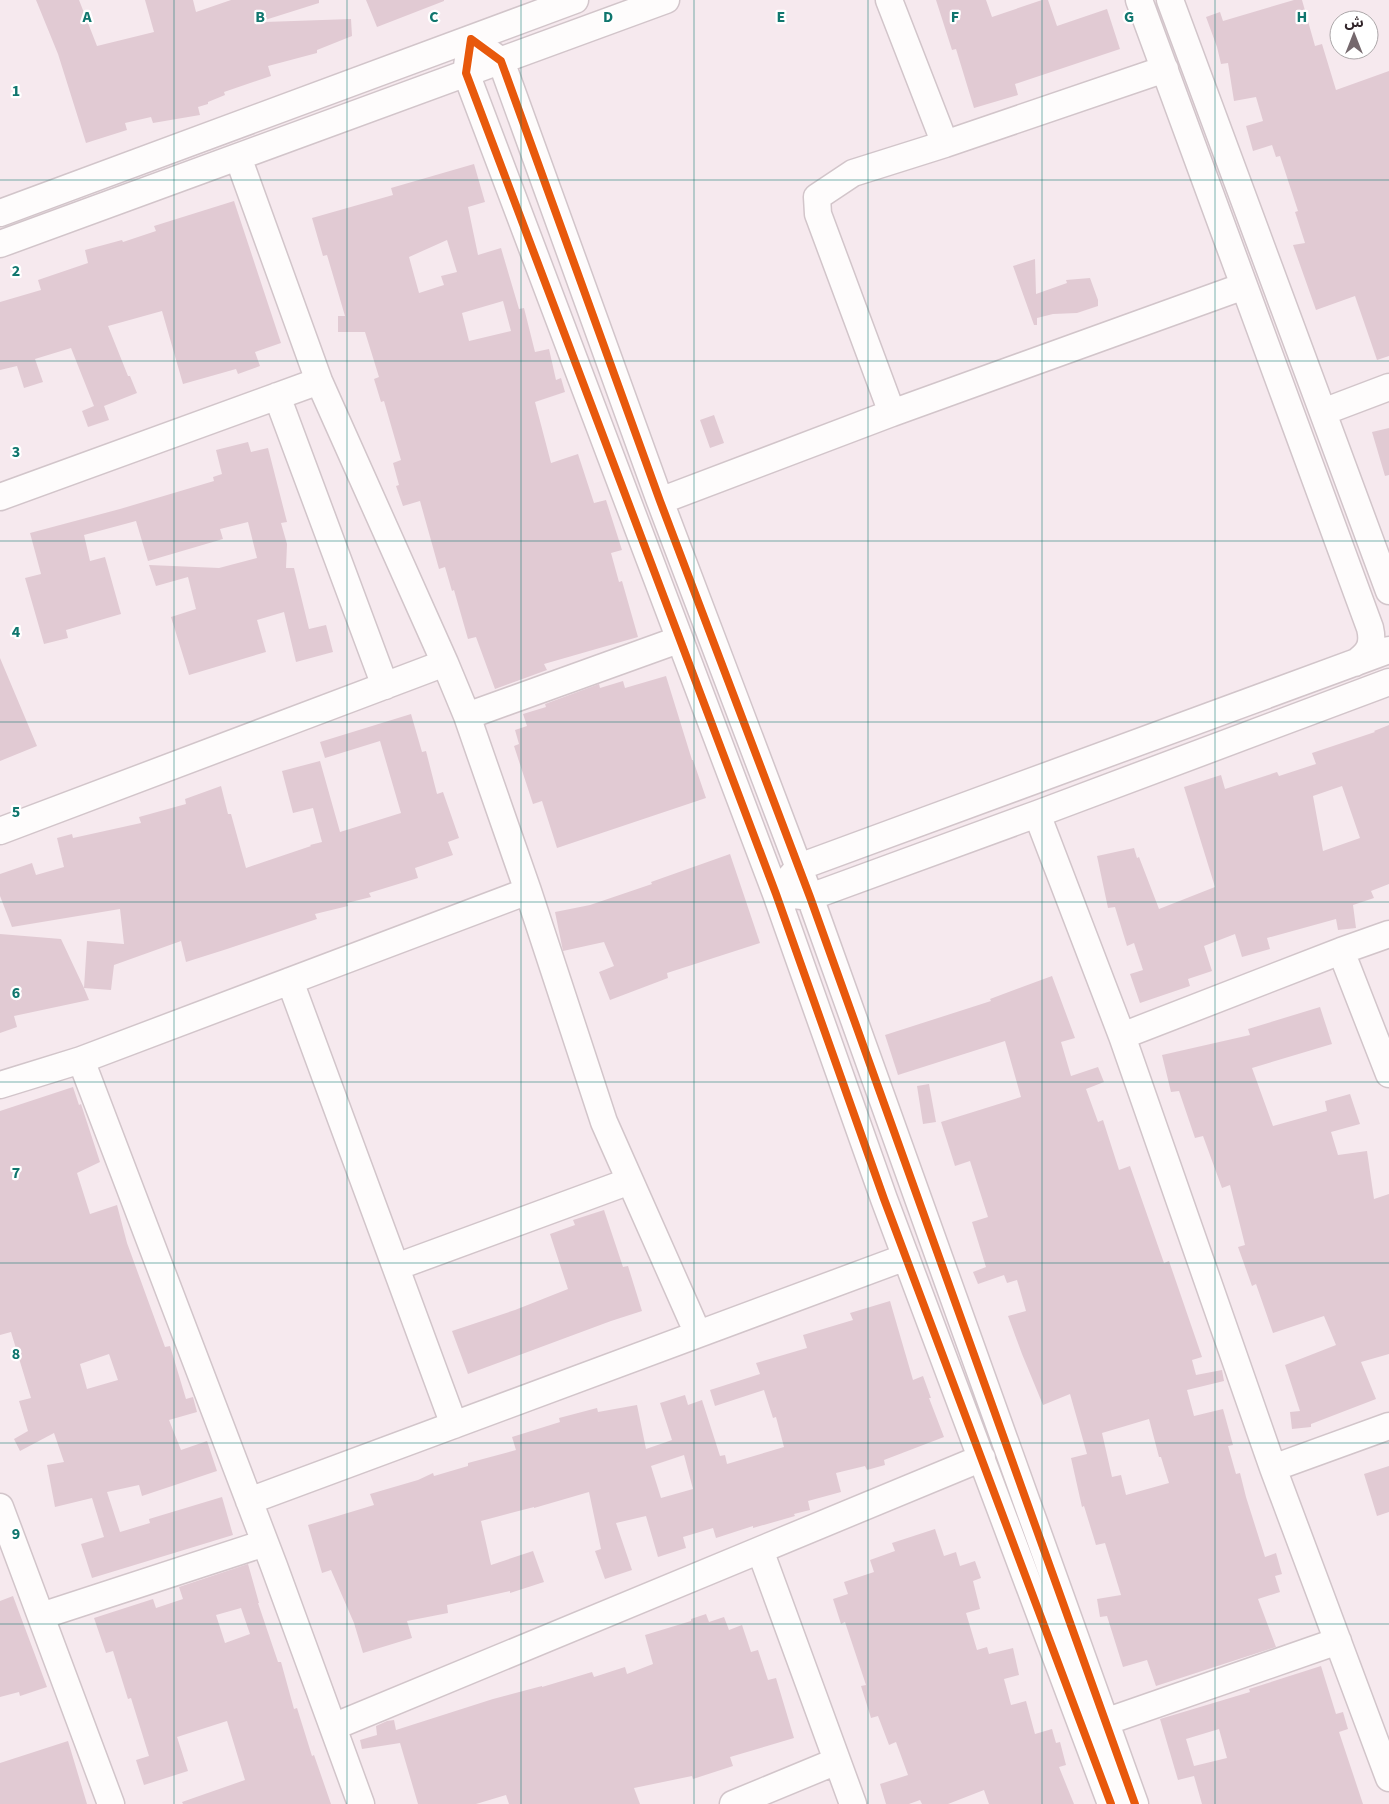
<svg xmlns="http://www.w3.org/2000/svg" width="1389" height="1804" font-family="'Source Sans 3','Noto Sans Arabic',sans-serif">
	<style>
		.building { fill: #e1cad3; fill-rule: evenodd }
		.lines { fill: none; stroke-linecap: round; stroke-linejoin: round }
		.minor-casing { stroke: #d2c5ca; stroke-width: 29 }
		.minor { stroke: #fefcfc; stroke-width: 26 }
		.cycleway-casing { stroke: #fff; stroke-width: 11 }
		.cycleway { stroke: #e8590c; stroke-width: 8 }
		.grid { fill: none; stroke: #0f766e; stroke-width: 1; stroke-opacity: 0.55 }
		.grid-label { font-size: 16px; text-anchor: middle; font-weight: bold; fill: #0f766e; stroke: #fff; stroke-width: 4.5; stroke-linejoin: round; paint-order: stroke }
	</style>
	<rect width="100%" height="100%" fill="#f6e9ee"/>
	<path class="building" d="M36 0H79L97 46 154 32 145 0H193L196 12 231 0H319V3L265 20V22L351 19 352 36 317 50V53L268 66 271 76 224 92 225 95 208 102V104L198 107 200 115 153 123 151 117 125 123 127 130 86 143 58 54Z
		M366 0H444V1L377 27Z
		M936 0H986L992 17 1042 0H1048L1057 26 1107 9 1120 49 1015 84 1018 95 974 108 956 49 952 50Z
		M1294 0H1302L1315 46 1322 44 1336 90 1389 71V356L1377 360 1355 296 1316 310 1293 245 1305 243 1295 212 1298 211 1280 156 1276 157 1272 145 1253 151 1246 126 1263 121 1256 97 1234 101 1228 63 1221 64 1217 47 1206 17 1220 12 1223 21Z
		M474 164 485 202 468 207 478 255 501 248 519 309 524 308 535 352 549 349 556 380 561 378 565 392 535 402 551 463 578 454 594 503 606 500 622 550 611 553 619 582 622 581 638 637 544 664 547 670 495 689 476 637 468 639 454 590 452 591 445 567 439 569 420 501 403 506 396 486 399 485 393 463 401 460 384 401 381 402 374 379 379 377 365 332H338V316H345L327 255 323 256 312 218 393 195 391 188ZM447 240 457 272 441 276 444 285 419 293 409 257ZM503 301 511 331 469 341 462 313Z
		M234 201 281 343 255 352 260 366 238 374 236 369 183 384 162 311 108 326 128 376H130L137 393 104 406 109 420 88 427 82 411 94 406 71 348 35 359 43 382 24 388 17 366 0 370V302L41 290 38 280 88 263 85 250 122 240 123 242 156 231 154 226Z
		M1035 259 1036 294 1067 283 1066 280 1090 278 1098 300V306L1077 313 1053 314 1037 318V325H1034L1013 266Z
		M714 415 724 443 710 448 700 420Z
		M1389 428V475L1385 476 1372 432Z
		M248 442 251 452 268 448 287 522 281 523 287 544 286 568H294L309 629 326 625 333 652 296 662 284 612 257 620 266 652 189 675 171 617 196 609 188 577 156 586 149 565 219 568 257 558 248 522 220 529 223 539 148 561 136 521 84 535 90 561 105 557 121 614 66 630 68 638 44 644 25 578 41 574 30 533 120 509 214 481 213 477 222 474 216 450Z
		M0 658 37 746 0 761Z
		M666 676 692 760H693L706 798 557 848 542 801 533 804 514 746 519 744 515 730 527 726 523 714 546 707 545 704 599 684 600 688 623 681 625 688Z
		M411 714 422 752 426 751 437 794 443 792 459 838 448 842 453 855 415 868 418 878 369 893 371 897 347 903 348 906 315 914 317 919 227 949 186 962 181 941 114 965 111 990 84 988 89 1000 14 1016 17 1027 0 1033V934L61 939 84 988 87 941 124 944 120 909 12 927 0 896V874L32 863 36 875 64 867 57 838 72 834 73 838 141 823 139 817 186 804 185 799 221 786 228 814H231L246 868 311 846 310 845 322 842 313 808 293 813 282 771 320 761 340 832 401 813 380 741 325 758 320 742Z
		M1389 725V884L1371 891 1374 898 1353 905 1356 928 1338 930 1336 919 1267 938 1270 949 1242 957 1235 934 1204 946 1212 971 1188 979 1190 986 1140 1003 1130 974 1143 970 1134 943 1127 946 1115 907 1108 908 1097 856 1134 848 1137 858 1139 857 1159 909 1215 887 1184 787 1221 775 1225 789 1277 772 1279 776 1316 764 1312 753 1375 732 1374 731ZM1342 786 1360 838 1323 851 1313 796Z
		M730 854 760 943 667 973 668 978 610 1000 599 972 614 966 604 942 563 951 555 912 590 905 652 884 651 882Z
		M1052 976 1075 1038 1061 1042 1071 1076 1098 1067 1104 1082 1086 1089 1098 1122 1103 1120 1119 1170 1130 1166 1164 1263 1169 1261 1202 1357 1192 1360 1196 1375 1222 1370 1224 1381 1187 1390 1194 1416 1223 1409 1233 1445 1228 1446 1236 1474 1240 1473 1246 1497 1265 1557 1276 1553 1282 1574 1275 1576 1280 1592 1258 1599 1276 1647 1156 1686 1147 1660 1123 1667 1107 1616 1100 1617 1097 1599 1121 1595 1105 1543 1096 1545 1084 1506 1082 1507 1071 1458 1087 1454 1070 1394 1043 1405 1022 1354 1008 1316 1026 1311 1017 1280 1007 1283 1004 1275 978 1284 973 1272 986 1267 972 1222 988 1217 970 1161 955 1166 941 1122 1021 1097 1005 1041 898 1075 885 1035 991 1001 990 999ZM1149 1419 1159 1457H1161L1169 1483 1126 1495 1121 1475 1112 1477 1102 1433Z
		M1320 1007 1332 1044 1252 1068 1273 1126 1327 1111 1325 1101 1350 1094 1360 1124 1331 1132 1338 1155 1367 1151 1374 1199 1389 1194V1354L1361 1362 1376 1399 1311 1424V1427L1292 1429 1290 1412 1300 1411 1285 1365 1336 1345 1324 1316 1273 1333 1256 1284 1252 1286 1238 1247 1245 1245 1230 1185 1222 1188 1203 1136 1195 1138 1179 1091 1171 1092 1162 1055 1250 1035 1248 1029Z
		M929 1084 936 1122 923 1124 917 1086Z
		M73 1087 79 1105 81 1104 100 1162 77 1173 90 1214 117 1205 127 1243 165 1347 170 1346 186 1399 193 1397 197 1412 169 1420 181 1450 207 1441 217 1471 142 1496 139 1485 107 1492 120 1532 150 1523 149 1519 222 1497 233 1535 92 1578 81 1544 104 1537 92 1498 55 1507 47 1465 64 1462 54 1433 20 1451 14 1439 28 1431 19 1401 31 1398 11 1332 0 1335V1111ZM109 1354 118 1380 87 1389 80 1364Z
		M604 1210 623 1267 628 1266 642 1311 611 1321 468 1374 452 1331 515 1310 568 1289 550 1234 575 1225 573 1220Z
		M890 1301 913 1380 923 1376 931 1398H929L944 1437 884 1460 885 1465 867 1470 865 1466 836 1473 841 1492 808 1501 810 1510 794 1514 795 1516 753 1528V1526L716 1538 713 1528 683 1537 686 1548 658 1557 646 1516 616 1523 632 1570 605 1579 595 1551 601 1549 589 1492 534 1508V1507L481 1521 491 1565 533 1551 544 1582 510 1593V1591L447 1605 448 1613 407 1621 412 1638 363 1653 354 1623 331 1570 322 1573 308 1525 374 1505 370 1494 418 1480 433 1473 434 1476 468 1466V1463L516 1450 512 1437 560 1422 559 1418 597 1408 598 1412 637 1405 646 1449 672 1440 660 1403 685 1395 688 1405 702 1400 720 1456 725 1455 727 1464 784 1447 776 1417 773 1418 764 1390 715 1406 710 1390 760 1374 756 1363 807 1348 803 1335 853 1320 850 1313ZM684 1455 693 1489 661 1498 651 1466Z
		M1389 1466V1512L1377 1516 1364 1474Z
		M935 1529 944 1556 956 1552 960 1566 975 1561 981 1578 973 1581 980 1609 966 1613 977 1650 987 1647 989 1654 1013 1648 1019 1675 1004 1679 1011 1705 1026 1701 1035 1734 1052 1729 1056 1743 1060 1742 1066 1765 1059 1767 1074 1804H989L984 1790 948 1804H922L920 1800 909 1804H886L880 1784 908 1775 896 1742 889 1745 878 1716 871 1718 861 1686 866 1685 845 1622 841 1624 833 1599 848 1594 844 1582 874 1572 870 1560 895 1551 892 1543Z
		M248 1564 259 1603H258L278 1662H281L294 1709 297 1708 312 1756 314 1755 331 1804H183L182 1802 245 1780 227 1721 177 1737 188 1771 144 1785 136 1760 149 1756 131 1698 128 1699 113 1651 106 1653 94 1618 153 1599 156 1608 183 1599 179 1587ZM241 1608 250 1634 225 1643 216 1615Z
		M13 1596 47 1687 20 1696 19 1692 0 1697V1601Z
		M706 1614 709 1622 724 1617 729 1630 742 1625 751 1652 758 1650 768 1680 776 1678 794 1738 730 1757 733 1766 693 1779 692 1776 634 1788 640 1804H509L506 1795 476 1804H418L400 1743 362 1749 360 1740 377 1735 376 1726 387 1721 394 1720 396 1730 493 1699 542 1686V1687L592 1672 594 1677 625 1667 627 1674 653 1664 645 1635 691 1621V1619Z
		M1321 1666 1336 1714 1343 1712 1348 1729 1339 1732 1363 1804H1202L1194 1776 1178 1780 1160 1719 1250 1692 1249 1689ZM1219 1729 1227 1758 1194 1766 1186 1739Z
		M68 1741 87 1804H0V1763Z"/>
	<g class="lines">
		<defs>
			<path id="minor" d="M889 0 945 144
				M1139 0 1370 628C1374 645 1369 653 1355 663
				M1170 0 1389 591
				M1165 69 945 144 853 173 817 197 818 214 892 413 1244 286
				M238 157 319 381 445 663 467 716 528 891 604 1122 698 1334
				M0 213 575 0
				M0 244 666 0
				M277 396 385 686
				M1323 412 1389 387
				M0 497 319 381
				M660 501 892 413
				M467 716 678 640
				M1037 814 1122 1036 1273 1468 1389 1778
				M0 831 445 663
				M787 881 799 867 1389 650
				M794 895 810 897 1037 814 1389 682
				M1341 951 1389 1074
				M290 981 454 1425
				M1122 1036 1341 951 1389 934
				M81 1060 274 1566 361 1804
				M0 1085 81 1060 528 891
				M396 1267 630 1181
				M1273 1468 1389 1426
				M249 1501 906 1257
				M0 1507 111 1804
				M760 1550 853 1804
				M41 1616 265 1543
				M1105 1722 1338 1641
				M333 1727 982 1458
				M733 1804 837 1761
				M1111 1804 884 1199 776 894 466 73 471 39 501 61 660 501 810 897 1135 1804"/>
		</defs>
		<use href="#minor" class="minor-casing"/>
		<use href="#minor" class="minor"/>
		<defs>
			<path id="cycleway" d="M1111 1804 884 1199 776 894 466 73 471 39 501 61 660 501 810 897 1135 1804"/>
		</defs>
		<use href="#cycleway" class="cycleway-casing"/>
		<use href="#cycleway" class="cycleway"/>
	</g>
	<path class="grid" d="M174 0V1804M347 0V1804M521 0V1804M694 0V1804M868 0V1804M1042 0V1804M1215 0V1804M0 180H1389M0 361H1389M0 541H1389M0 722H1389M0 902H1389M0 1082H1389M0 1263H1389M0 1443H1389M0 1624H1389"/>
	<g class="grid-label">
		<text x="87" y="22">A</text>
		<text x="260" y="22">B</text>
		<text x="434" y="22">C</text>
		<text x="608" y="22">D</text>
		<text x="781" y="22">E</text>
		<text x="955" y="22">F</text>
		<text x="1129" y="22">G</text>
		<text x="1302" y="22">H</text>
		<text x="16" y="96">1</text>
		<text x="16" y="276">2</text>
		<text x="16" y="457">3</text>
		<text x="16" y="637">4</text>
		<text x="16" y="817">5</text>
		<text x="16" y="998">6</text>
		<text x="16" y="1178">7</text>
		<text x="16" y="1359">8</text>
		<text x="16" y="1539">9</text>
	</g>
	<g transform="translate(1354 35)"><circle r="24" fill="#ffffff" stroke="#aca7a9"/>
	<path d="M0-4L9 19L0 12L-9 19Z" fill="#75686d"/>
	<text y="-8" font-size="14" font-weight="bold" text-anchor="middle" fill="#302328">ش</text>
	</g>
</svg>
